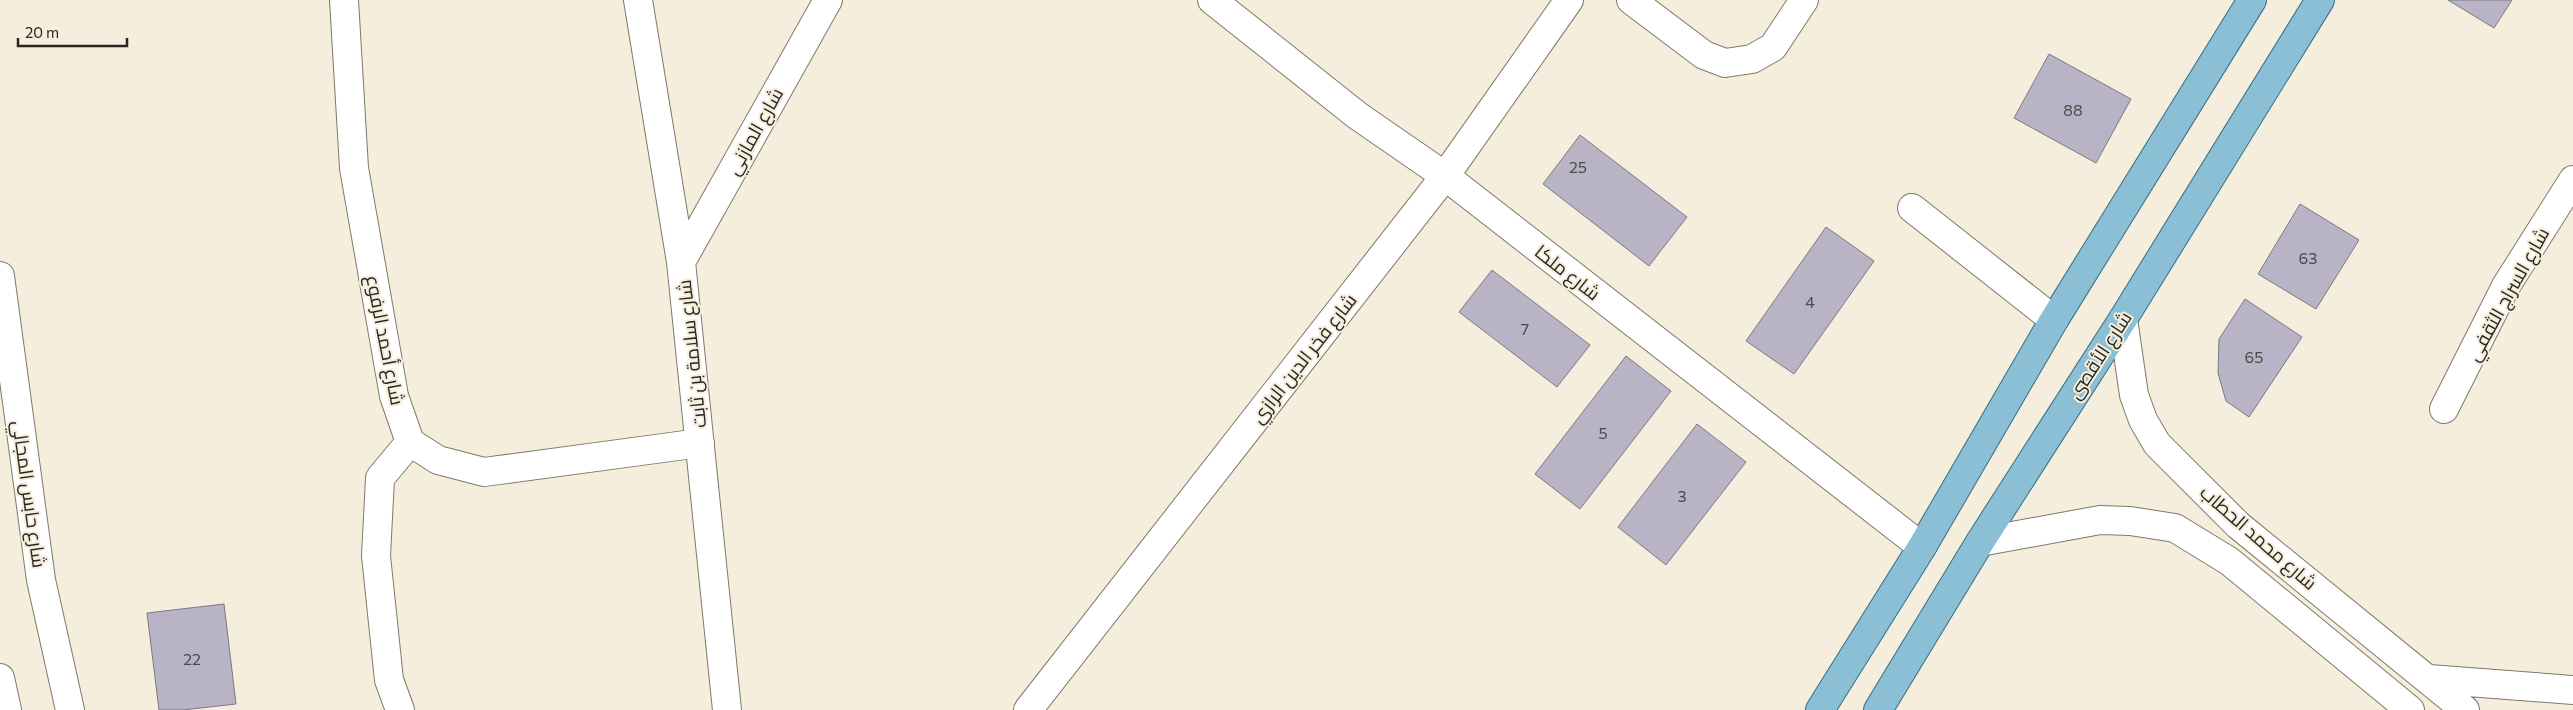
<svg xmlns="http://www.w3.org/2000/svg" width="2573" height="710" font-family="Commissioner,Cairo,sans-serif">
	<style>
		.building { fill: #b8b4c5; stroke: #7c7887 }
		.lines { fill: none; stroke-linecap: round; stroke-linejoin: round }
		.minor-casing { stroke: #7f796a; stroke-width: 30 }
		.major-casing { stroke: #356e84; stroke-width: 30 }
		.minor { stroke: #fff; stroke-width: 28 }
		.major { stroke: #8abfd6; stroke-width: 28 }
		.labels { text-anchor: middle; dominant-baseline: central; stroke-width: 4; stroke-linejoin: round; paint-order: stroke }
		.number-label { font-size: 16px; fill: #4d4a49 }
		.street-label { font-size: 19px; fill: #292620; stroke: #f5eedd }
	</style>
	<rect width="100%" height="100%" fill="#f5eedd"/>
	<path class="building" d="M2448 0H2512L2494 28Z
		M2049 54 2131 99 2096 163 2014 118Z
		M1580 135 1687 217 1649 266 1543 184Z
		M2300 204 2359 240 2316 309 2258 274Z
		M1826 227 1874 261 1794 374 1746 341Z
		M1492 270 1590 345 1557 387 1459 312Z
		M2245 299 2302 337 2249 417 2226 401 2218 373 2219 339Z
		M1626 356 1671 391 1580 509 1535 474Z
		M1697 424 1746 462 1666 565 1618 527Z
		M224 604 236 704 183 710H159L147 613Z"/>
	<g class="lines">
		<defs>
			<path id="minor" d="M344 0 354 168 394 396 410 442 438 460 484 472 700 443
				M638 0 681 262 727 710
				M1212 0 1358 116 1445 176 1922 547
				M1631 0 1704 55 1725 63 1752 59 1773 47 1804 0
				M1912 208 2054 320
				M681 262 828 0
				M0 276 41 580 70 710
				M2123 319 2134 395 2143 420 2157 444 2238 525 2465 710
				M2444 409 2506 286 2573 180
				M1980 542 2100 520 2130 521 2175 528 2229 561 2410 710
				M0 678 7 710
				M2429 679 2573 690
				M400 710 389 680 376 556 380 478 410 442
				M1028 710 1445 176 1569 0"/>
			<path id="major" d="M1820 710 1922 547 2054 320 2252 0
				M1878 710 1980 542 2123 319 2320 0"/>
		</defs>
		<use href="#minor" class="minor-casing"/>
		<use href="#major" class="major-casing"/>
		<use href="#minor" class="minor"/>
		<use href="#major" class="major"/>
	</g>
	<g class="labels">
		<g class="number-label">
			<text x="2073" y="109">88</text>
			<text x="1578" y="166">25</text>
			<text x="2308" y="257">63</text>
			<text x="1810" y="301">4</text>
			<text x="1525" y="328">7</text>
			<text x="2254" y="356">65</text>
			<text x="1603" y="432">5</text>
			<text x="1682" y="495">3</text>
			<text x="192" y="658">22</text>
		</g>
		<g class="street-label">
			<text transform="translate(754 131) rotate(-61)">شارع المازني</text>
			<text transform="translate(1568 272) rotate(38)">شارع ملكا</text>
			<text transform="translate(2507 294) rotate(-61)">شارع السراج الثقفي</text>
			<text transform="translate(386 340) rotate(79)">شارع أحمد الرفوع</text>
			<text transform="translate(691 354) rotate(-96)">شارع سلامة بن ثابت</text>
			<text transform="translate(2099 355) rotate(-57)">شارع الأقصى</text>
			<text transform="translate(1303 358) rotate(-52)">شارع فخر الدين الرازي</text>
			<text transform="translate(30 494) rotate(82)">شارع حابس المجالي</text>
			<text transform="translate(2259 537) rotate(41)">شارع محمد الحطاب</text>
		</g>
	</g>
	<path d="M18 38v8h109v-8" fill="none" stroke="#292620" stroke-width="2.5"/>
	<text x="25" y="38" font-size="15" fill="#292620" stroke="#f5eedd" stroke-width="4" paint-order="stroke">20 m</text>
</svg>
